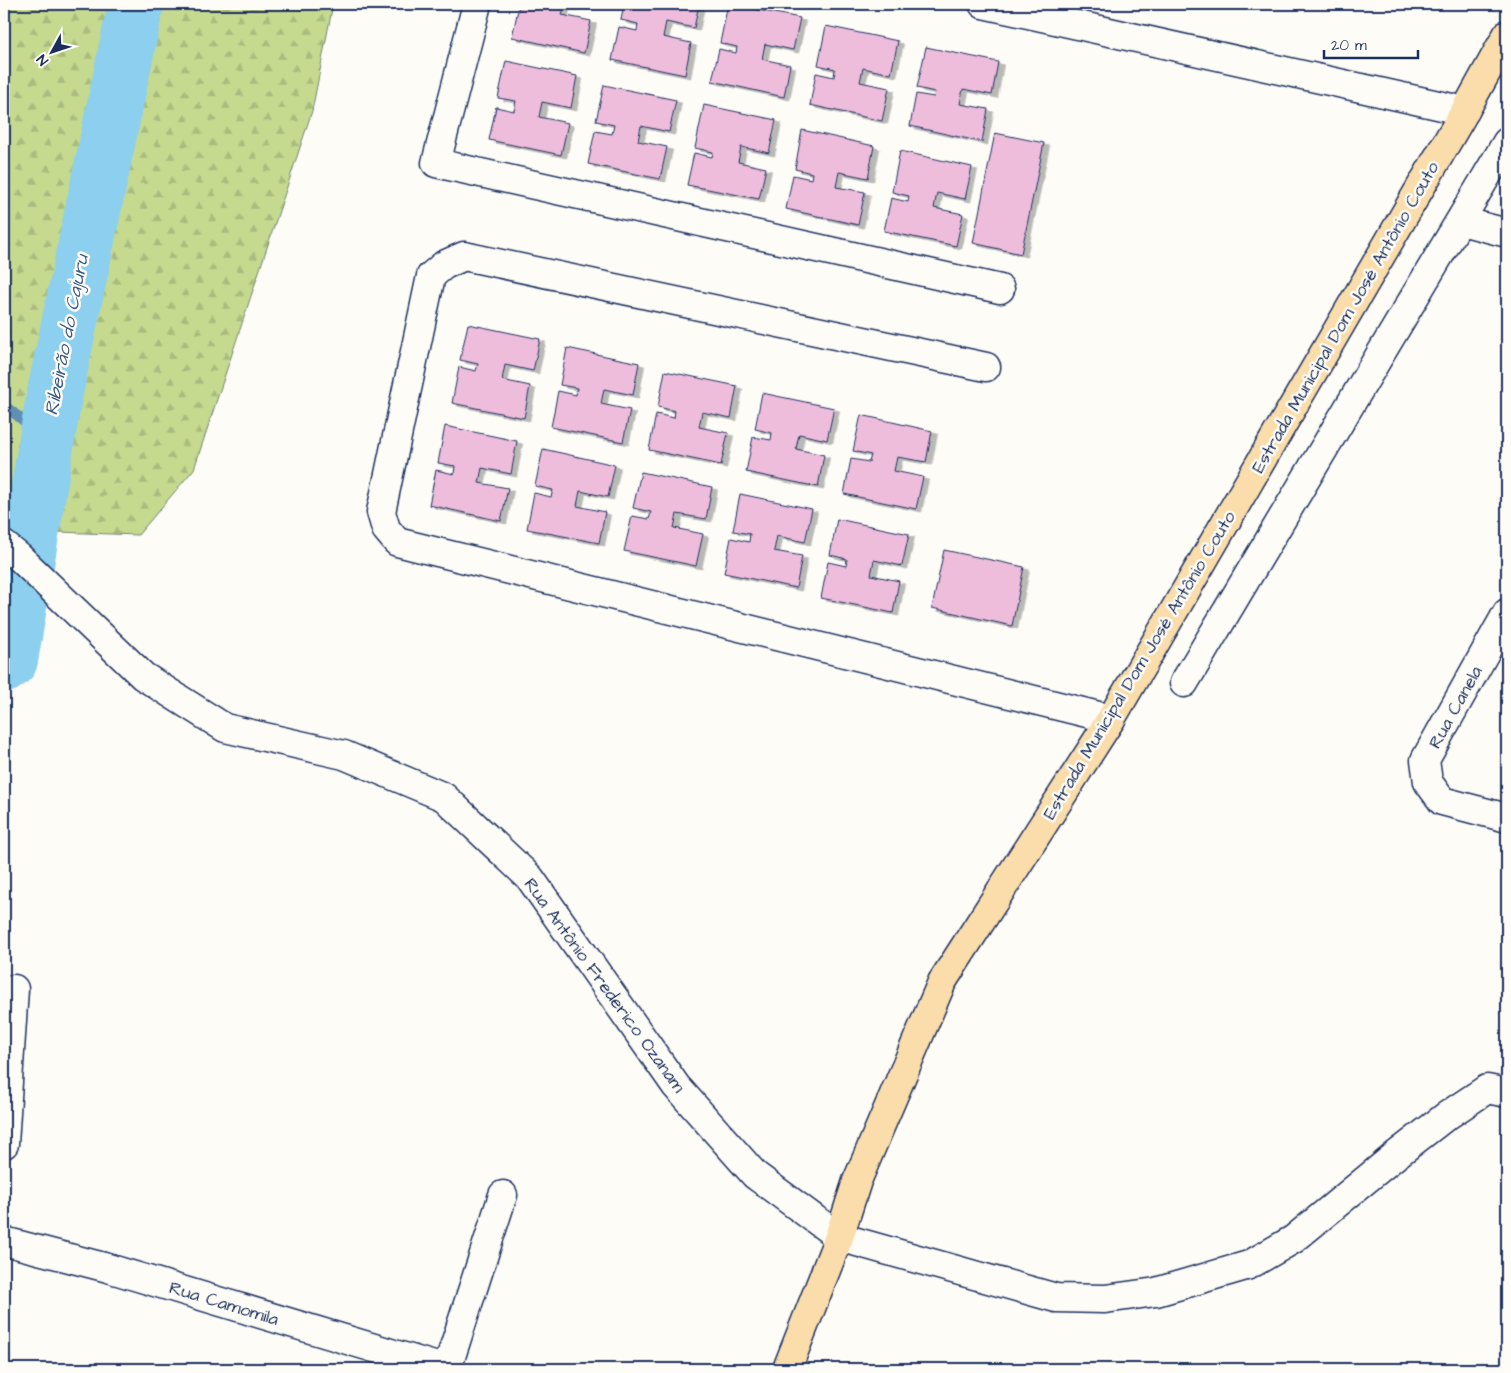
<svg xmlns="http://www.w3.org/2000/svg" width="1511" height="1373" font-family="'Architects Daughter',sans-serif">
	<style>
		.forest { fill: url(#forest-firs); stroke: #708476 }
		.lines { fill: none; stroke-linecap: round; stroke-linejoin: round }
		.stream { stroke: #5f8fb4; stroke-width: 10 }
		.river { stroke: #8ccfee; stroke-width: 56 }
		.building { fill: #efbddc; stroke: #1b2f5e; filter: url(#shadow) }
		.minor-casing { stroke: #1b2f5e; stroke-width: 31 }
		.major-casing { stroke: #1b2f5e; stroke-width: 31 }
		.minor { stroke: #fdfcf7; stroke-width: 28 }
		.major { stroke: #faddab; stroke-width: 28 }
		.labels { text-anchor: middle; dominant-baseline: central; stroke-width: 5; stroke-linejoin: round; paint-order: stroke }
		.street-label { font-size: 18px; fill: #1b2f5e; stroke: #fdfcf7 }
		.water-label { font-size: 19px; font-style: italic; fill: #375782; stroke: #fdfcf7 }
	</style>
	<defs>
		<pattern id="forest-firs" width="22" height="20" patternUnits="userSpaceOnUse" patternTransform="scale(1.25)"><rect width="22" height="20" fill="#c5da8f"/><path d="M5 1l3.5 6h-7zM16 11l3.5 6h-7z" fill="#a9bb7e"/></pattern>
		<filter id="shadow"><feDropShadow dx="5.5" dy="3" stdDeviation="0" flood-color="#0004"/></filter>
	</defs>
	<rect width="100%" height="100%" fill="#fdfcf7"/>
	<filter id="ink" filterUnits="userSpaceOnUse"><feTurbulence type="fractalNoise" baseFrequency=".02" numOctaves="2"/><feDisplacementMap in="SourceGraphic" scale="10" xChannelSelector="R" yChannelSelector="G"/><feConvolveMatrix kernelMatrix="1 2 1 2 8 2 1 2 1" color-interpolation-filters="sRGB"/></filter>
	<g filter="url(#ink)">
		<path class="forest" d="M4 4H333L312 111 194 469 138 535 4 530V114L7 93 4 90Z"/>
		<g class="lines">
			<path class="stream" d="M4 405 47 440"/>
			<path class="river" d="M4 665 10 660 54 397 136 4"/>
		</g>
		<path class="building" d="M537 4H565L562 15 591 21 584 53 512 37 519 5 536 9Z
			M624 4H699L694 28 666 22 663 37 691 43 685 75 612 60 619 27 637 31 638 24 621 20Z
			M728 4 800 18 793 50 765 44 762 59 790 65 784 97 712 81 719 49 736 53 737 47 720 43Z
			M826 26 898 41 891 74 863 68 860 82 889 88 882 121 810 105 816 73 834 77 835 69 818 65Z
			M926 47 998 62 992 95 963 89 960 104 988 109 982 142 910 126 916 94 934 97 935 92 917 88Z
			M506 61 577 76 571 108 542 102 539 117 568 123 561 155 489 140 496 107 514 111 516 101 498 98Z
			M604 85 676 100 669 132 641 126 638 141 667 147 660 179 588 164 595 131 612 134 614 125 596 121Z
			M704 105 776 120 769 153 741 147 738 162 766 168 759 199 687 185 694 153 712 157 713 152 695 148Z
			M802 130 874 146 868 178 839 172 836 187 865 192 858 225 786 209 793 175 811 179 812 173 795 169Z
			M995 133 1044 143 1021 254 973 243Z
			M900 151 972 167 965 199 937 193 934 208 963 214 956 246 884 231 891 198 908 202 909 196 892 192Z
			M468 324 540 339 533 371 505 365 502 380 530 386 524 418 452 403 459 367 476 371 478 364 460 360Z
			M567 348 639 363 633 395 604 389 601 404 630 410 623 442 551 427 558 391 576 395 577 388 560 385Z
			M665 371 737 386 731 418 702 412 699 427 728 433 721 465 649 450 656 414 674 418 675 411 658 407Z
			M762 393 834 408 827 440 799 434 796 449 824 455 818 487 746 472 753 437 771 440 772 433 755 429Z
			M861 415 932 431 926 462 897 457 894 471 923 477 916 509 844 494 851 459 869 462 871 455 853 451Z
			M445 426 517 441 511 474 482 468 479 483 508 488 501 521 429 505 436 470 454 474 455 466 438 463Z
			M543 449 615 465 608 497 580 491 577 506 605 512 599 543 527 529 534 493 551 497 553 490 535 486Z
			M641 472 712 487 706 519 677 514 674 528 703 534 696 566 624 551 632 516 649 519 651 512 633 508Z
			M740 494 812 509 805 542 777 536 774 551 802 556 796 588 724 573 731 538 749 542 750 534 733 531Z
			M837 519 909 534 902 566 874 560 871 575 899 581 893 613 821 598 828 562 846 566 847 559 830 555Z
			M944 550 1024 567 1012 626 932 608Z"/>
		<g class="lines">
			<defs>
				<path id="minor" d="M477 4 436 163 1000 289
					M983 4 1465 111
					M1461 221 1507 233
					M986 367 464 256 444 265 431 276 381 512 386 529 397 542 1111 719
					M4 545 19 557 143 676 225 728 344 755 444 797 530 878 676 1086 755 1175 839 1237 1056 1298 1105 1299 1156 1292 1249 1265 1294 1239 1396 1155 1445 1117 1487 1089 1507 1093
					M1507 613 1425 760 1428 782 1442 801 1507 818
					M1184 683 1507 142
					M4 1144 14 989
					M4 1241 108 1268 444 1369
					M447 1369 503 1195"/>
				<path id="major" d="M787 1369 839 1237 857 1181 942 982 1111 719 1465 111 1507 35"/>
			</defs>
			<use href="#minor" class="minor-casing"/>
			<use href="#major" class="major-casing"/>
			<use href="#minor" class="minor"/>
			<use href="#major" class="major"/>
		</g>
	</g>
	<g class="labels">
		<g class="street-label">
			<text transform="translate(1345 317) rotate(-60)">Estrada Municipal Dom José Antônio Couto</text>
			<text transform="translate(1139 665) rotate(-59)">Estrada Municipal Dom José Antônio Couto</text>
			<text transform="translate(1455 707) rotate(-61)">Rua Canela</text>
			<text transform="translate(605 985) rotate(54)">Rua Antônio Frederico Ozanam</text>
			<text transform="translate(224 1303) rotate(17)">Rua Camomila</text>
		</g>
		<g class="water-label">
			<text transform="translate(67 335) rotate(-79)">Ribeirão do Cajuru</text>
		</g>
	</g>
	<rect width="1511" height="1373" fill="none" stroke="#fdfcf7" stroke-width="20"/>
	<rect x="10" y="10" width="1491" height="1353" fill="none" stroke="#1b2f5e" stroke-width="2" filter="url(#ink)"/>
	<g transform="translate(52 52) rotate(230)" stroke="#fdfcf7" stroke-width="4" paint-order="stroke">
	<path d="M0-4L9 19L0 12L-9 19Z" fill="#1b2f5e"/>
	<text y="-8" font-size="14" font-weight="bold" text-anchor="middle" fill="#1b2f5e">N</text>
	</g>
	<path d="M1324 50v8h94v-8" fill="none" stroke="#1b2f5e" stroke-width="2.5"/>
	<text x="1331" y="50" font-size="15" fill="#1b2f5e" stroke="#fdfcf7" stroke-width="4" paint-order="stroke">20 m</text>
</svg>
